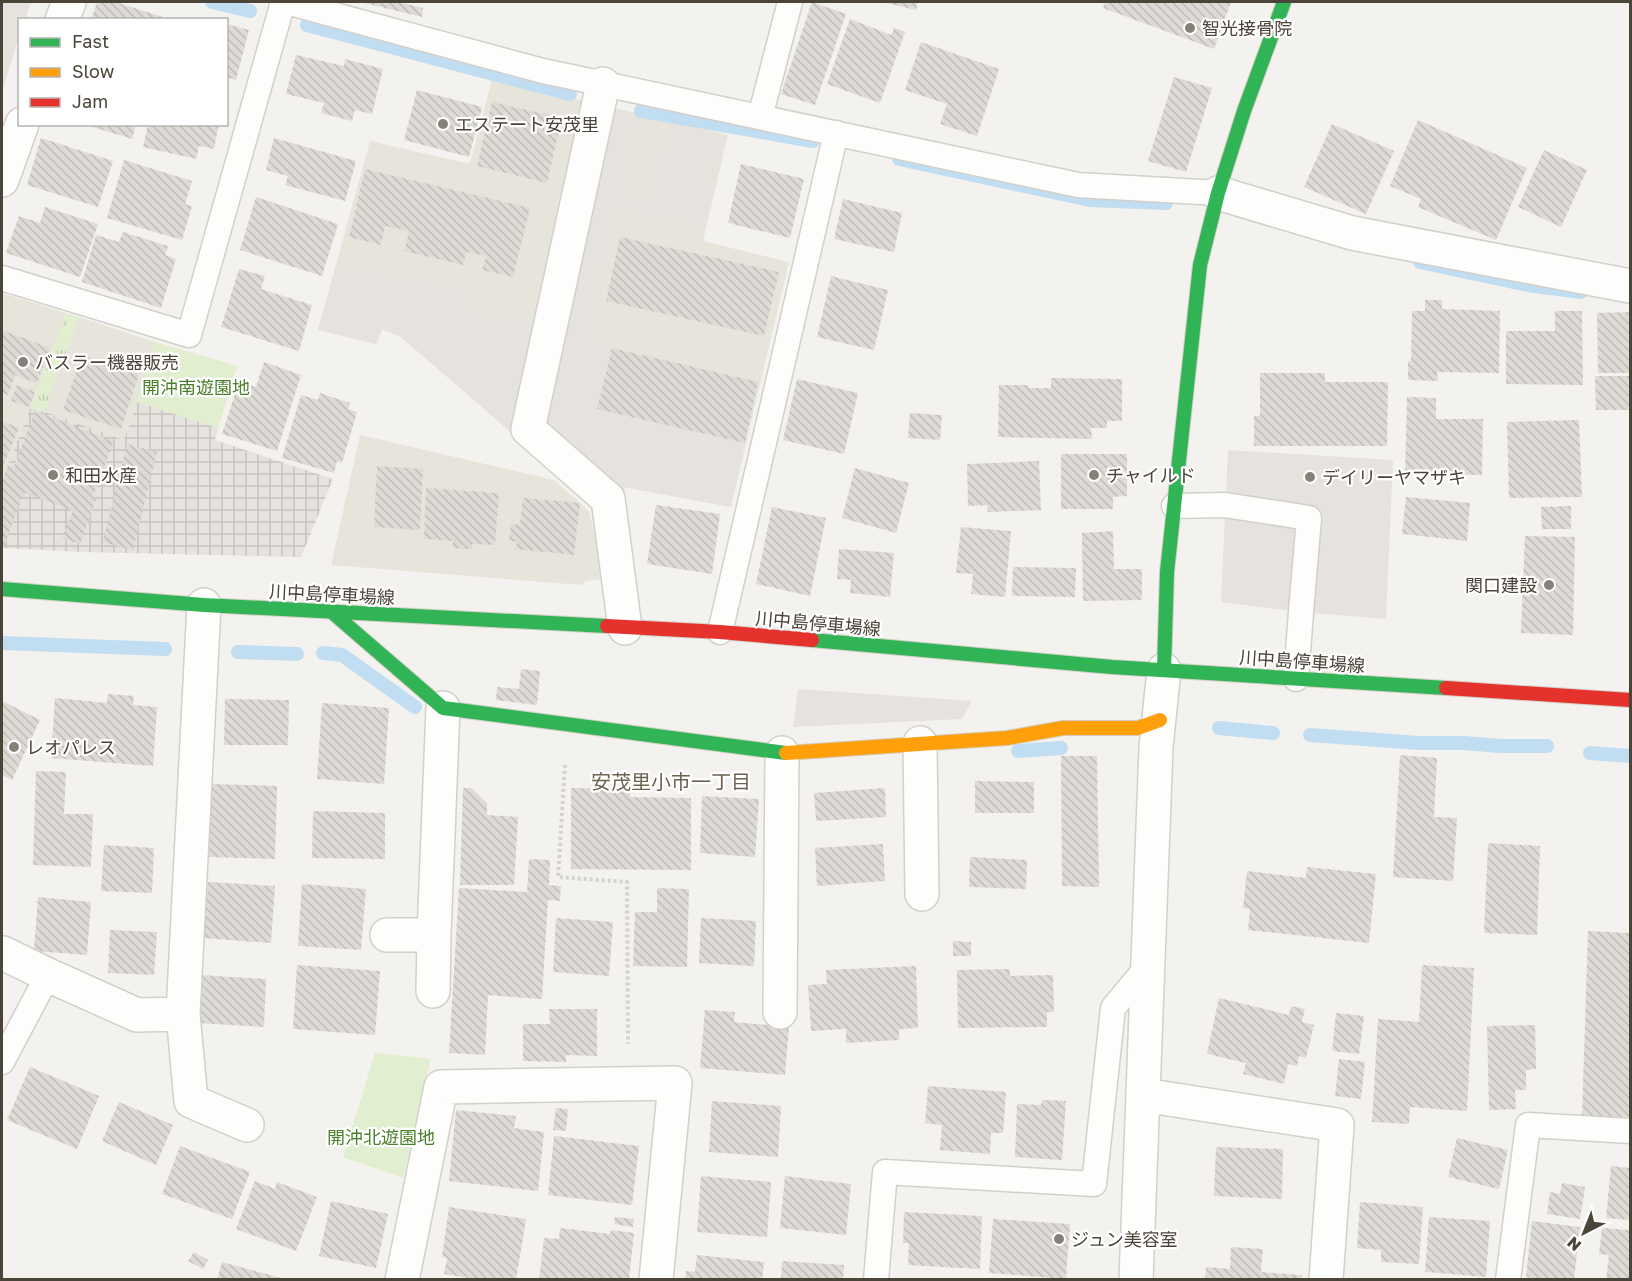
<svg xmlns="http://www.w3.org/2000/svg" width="1632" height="1281" font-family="'Golos Text','Noto Sans JP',sans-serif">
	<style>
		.residential { fill: #e7e4dc }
		.industrial { fill: url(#industrial-grid) }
		.grass { fill: url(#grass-tufts) }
		.green { fill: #e1eecf }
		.parking { fill: #e6e3df }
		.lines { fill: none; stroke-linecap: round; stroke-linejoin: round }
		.stream { stroke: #c0ddf1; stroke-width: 14 }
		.building { fill: url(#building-back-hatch) }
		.lane-casing { stroke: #d2d0cb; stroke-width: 27 }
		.street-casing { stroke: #d2d0cb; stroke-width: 36 }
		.fast-casing { stroke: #d3cfc5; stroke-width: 16 }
		.slow-casing { stroke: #d3cfc5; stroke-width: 16 }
		.jam-casing { stroke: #d3cfc5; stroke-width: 16 }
		.path { stroke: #d3d2cc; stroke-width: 4; stroke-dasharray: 3 3; stroke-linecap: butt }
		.lane { stroke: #fdfdfc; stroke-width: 24 }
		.street { stroke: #fdfdfc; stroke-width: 33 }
		.fast { stroke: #30b455; stroke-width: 14 }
		.slow { stroke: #ff9f0a; stroke-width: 14 }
		.jam { stroke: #e5322d; stroke-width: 14 }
		.poi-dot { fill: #868178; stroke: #fff; stroke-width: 2 }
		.labels { text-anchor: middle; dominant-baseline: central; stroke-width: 4.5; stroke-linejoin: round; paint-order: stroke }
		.poi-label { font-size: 18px; fill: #4b4439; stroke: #fff; text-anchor: start }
		.park-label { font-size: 18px; fill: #4a7f2a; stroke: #fff }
		.street-label { font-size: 18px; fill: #4b4439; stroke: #fff }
		.neighbourhood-label { font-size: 20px; fill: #6e6250; stroke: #fff }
	</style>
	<defs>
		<pattern id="industrial-grid" width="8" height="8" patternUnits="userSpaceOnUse" patternTransform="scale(1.5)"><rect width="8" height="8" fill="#e6e2de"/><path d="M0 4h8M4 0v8" fill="none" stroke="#c7c3bf"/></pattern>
		<pattern id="grass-tufts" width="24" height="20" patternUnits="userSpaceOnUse" patternTransform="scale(1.5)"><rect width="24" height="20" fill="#e1eecf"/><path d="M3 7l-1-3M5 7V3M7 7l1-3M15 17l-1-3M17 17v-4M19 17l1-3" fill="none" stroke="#c3cdb2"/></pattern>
		<pattern id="building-back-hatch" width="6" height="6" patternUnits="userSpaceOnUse" patternTransform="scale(1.5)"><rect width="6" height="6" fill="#dedbd6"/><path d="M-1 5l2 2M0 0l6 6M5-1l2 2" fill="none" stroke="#c0bdb8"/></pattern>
	</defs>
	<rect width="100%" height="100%" fill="#f4f2ee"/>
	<path class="residential" d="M492 79 728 135 703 241 789 262 731 507 624 487 636 584 613 585 593 510 505 427 401 337 382 329 376 344 318 330 370 141 470 164Z
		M2 293 66 313 31 407 2 481Z
		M79 317 155 342 137 402 124 440 44 412Z
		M360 435 554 480 589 511 605 579 586 581 581 585 331 565Z"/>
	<path class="industrial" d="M137 402 218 428 215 440 333 479 301 557 83 552 2 548V481L31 407 124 440Z"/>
	<path class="grass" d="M66 313 79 317 44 412 31 407Z"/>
	<path class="green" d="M155 342 237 366 218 428 137 402Z
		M375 1053 431 1059 403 1178 343 1157Z"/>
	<path class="parking" d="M2 2H31L25 19 20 20 19 37 2 92Z
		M589 105 640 117 625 190 645 197 666 125 725 136 702 227 619 210 592 329 612 348 597 409 745 443 731 507 624 487 559 477 505 427 401 337 382 329 376 344 318 330 337 265 420 278 468 291 465 311 532 320 576 127 584 128Z
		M1228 450 1393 460 1386 619 1301 612 1221 602Z
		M798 689 972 701 962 719 793 727Z"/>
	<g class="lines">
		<path class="stream" d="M212 2 250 11
			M307 25 570 94
			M641 111 813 141
			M899 159 1090 200 1166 203
			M1420 262 1528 285 1581 292
			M2 643 165 649
			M238 652 297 654
			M323 653 342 655 415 707
			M1219 728 1273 733
			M1310 735 1419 743H1464L1500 746H1547
			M1018 751 1061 748
			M1590 753 1630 756"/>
	</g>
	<path class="building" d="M97 2H116L172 20H91Z
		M365 2H398L423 8 422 17 364 3Z
		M812 2 846 14 815 105 781 94Z
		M882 2H918L916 10Z
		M1105 2H1231L1214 49 1103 8Z
		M850 19 891 35 894 28 905 32 880 103 827 84Z
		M226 24 249 30 236 80 226 77Z
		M921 42 999 69 977 136 940 124 947 104 905 90Z
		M296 55 344 66 345 59 383 69 372 114 355 110 352 121 321 113 324 103 286 94Z
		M1174 77 1212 88 1186 172 1148 161Z
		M417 90 482 107 469 157 404 140Z
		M492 102 562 118 547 183 477 166Z
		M1418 120 1527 168 1496 240 1418 207 1421 199 1390 186Z
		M83 124H136L132 139Z
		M148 124H219L214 149 199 146 196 159 143 147Z
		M1332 124 1394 151 1366 214 1304 187Z
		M41 138 113 161 98 207 27 185Z
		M274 138 356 161 345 201 285 185 288 176 266 170Z
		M1544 150 1587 170 1561 227 1518 207Z
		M124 160 192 181 185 204 192 206 182 240 107 218Z
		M741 164 804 179 790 238 728 223Z
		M365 169 530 208 513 277 482 270 486 256 466 252 463 265 404 251 409 231 385 226 381 245 349 237Z
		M256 197 338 224 322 276 240 250Z
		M843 199 902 213 894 252 834 239Z
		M45 207 98 224 80 277 6 253 19 216 40 223Z
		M123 232 168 246 165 255 176 259 161 308 82 282 96 235 119 242Z
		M620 237 779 272 764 336 606 301Z
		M239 269 265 276 261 289 312 305 299 351 221 327Z
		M831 276 888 290 874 350 817 337Z
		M1425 300H1442V309L1500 311 1499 373 1437 372 1438 381 1408 380V361H1411L1412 311H1425Z
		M1555 311H1582L1583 385 1506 384V331H1555Z
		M1630 312V373H1598L1597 313Z
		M2 330 50 348 37 383 15 375 8 395 2 393Z
		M612 348 758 382 745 443 597 409Z
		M82 355 139 374 121 429 63 410Z
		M264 362 301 375 277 451 222 434 239 382 256 387Z
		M1260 373H1325V382H1388L1387 446H1254V416H1260Z
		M1595 376H1630V410H1596Z
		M1051 378 1122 379V421H1107V428H1091L1092 439 998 437 999 385H1029L1028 388H1051Z
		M797 379 858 393 844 454 783 440Z
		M17 385 35 392 29 407 11 401Z
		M320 393 350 403 348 409 357 412 342 463 337 461 334 473 282 458 301 395 318 400Z
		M1407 397 1436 398V419H1483L1482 475 1405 473Z
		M35 411 114 441 92 498 96 500 80 544 62 538 73 511 24 493 2 551V483L8 465 14 467Z
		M910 413 942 415 940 440 908 438Z
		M1579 420 1582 497 1509 498 1507 422Z
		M2 421 19 428 2 469Z
		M127 444 157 452 133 550 103 542Z
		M1061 454H1127V496L1113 497V509H1061Z
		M1039 461 1041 510 988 512 987 505 968 506 967 464Z
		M377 466 423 469 420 530 374 527Z
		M855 468 909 483 896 533 842 518Z
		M426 488 499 493 495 545 472 544V549L453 548V541L424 539Z
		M1406 497 1470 503 1467 541 1402 534Z
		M523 498 580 503 574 555 516 549 517 542 509 541 511 524 520 525Z
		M656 505 720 514 712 574 647 564Z
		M1571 506V529H1542L1541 507Z
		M772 507 826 518 810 596 756 584Z
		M961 527 1011 531 1005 597 971 594 973 574 956 573Z
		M1113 531 1114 569H1142V600L1083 601 1082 533Z
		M1525 536 1575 537 1573 635 1521 633Z
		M839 549 894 553 890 597 850 593 851 580 837 579Z
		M1013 567 1076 568 1075 597 1012 596Z
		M521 669 540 671 537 705 496 700 497 687 519 689Z
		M108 694 134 696 133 705 157 707 153 766 51 758 55 698 107 703Z
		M225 699 289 700 288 745H224Z
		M2 701 40 720 12 780 2 775Z
		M322 703 389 708 384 784 317 779Z
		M1400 755 1437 758 1434 817 1457 818 1453 881 1393 877Z
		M1061 756H1097L1099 887 1062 886Z
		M36 771 66 772 64 814H93L91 867 33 865Z
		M975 781 1034 782V813H975Z
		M211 784 277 786 275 859 209 857Z
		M463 788H471L487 803V815L518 817 514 885H460Z
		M571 788 630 789V797L691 798V870L571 869Z
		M885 788 886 817 816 821 814 793Z
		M702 796 759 799 755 857 700 853Z
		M313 811 385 813V859L312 858Z
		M1488 843 1540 846 1537 935 1484 933Z
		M883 844 885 881 817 886 815 848Z
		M104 845 154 848 152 893 101 891Z
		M970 857 1027 860 1026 889 969 887Z
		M529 859 550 860 549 885 561 886 560 901 548 900 542 999 488 995 485 1055 449 1053 459 888 527 892Z
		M1307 867 1376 874 1369 943 1248 930 1250 909 1243 908 1247 871 1306 878Z
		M208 882 275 886 271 943 204 938Z
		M302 884 366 889 361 950 298 946Z
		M657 888 689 889 687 967 633 966 635 912H657Z
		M38 897 91 902 87 955 34 951Z
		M556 918 613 922 609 976 553 972Z
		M701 918 756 921 754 966 699 963Z
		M110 930 157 932 154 975 108 973Z
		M1588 931 1630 933V1117L1582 1116Z
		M953 941 971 942V956H953Z
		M297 965 380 971 375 1035 293 1029Z
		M1422 965 1474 968 1467 1111 1410 1107 1409 1124 1372 1122 1378 1019 1419 1022Z
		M916 966 918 1028 899 1029V1040L846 1043V1029L811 1031 808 985 827 984 826 970Z
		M1010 969V976L1053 975 1054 1012H1047V1027L958 1028 957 970Z
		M201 975 266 979 264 1027 198 1023Z
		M1219 998 1289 1015 1291 1006 1305 1009 1302 1022 1314 1025 1306 1058 1299 1056 1297 1066 1288 1064 1284 1084 1243 1074 1246 1063 1207 1054Z
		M549 1009H597V1056L566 1055V1062L523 1061V1024H550Z
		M705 1010 735 1012 734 1022 789 1027 785 1075 700 1068Z
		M1336 1013 1364 1016 1359 1054 1332 1051Z
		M1535 1025 1536 1069 1526 1070V1090H1515L1516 1109 1489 1110 1487 1026Z
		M1339 1059 1365 1062 1361 1099 1335 1096Z
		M30 1067 99 1096 77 1149 7 1120Z
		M928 1086 1006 1092 1003 1133H991L990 1154 940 1150 942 1125 925 1123Z
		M1042 1100 1066 1101 1062 1160 1015 1157 1017 1104 1041 1105Z
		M712 1101 781 1106 778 1157 709 1152Z
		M119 1102 173 1125 156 1165 102 1141Z
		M556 1108 568 1109 566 1131 553 1130Z
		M456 1110 516 1116 514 1128 544 1132 538 1191 449 1181Z
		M554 1136 639 1146 632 1205 548 1195Z
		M1457 1138 1508 1150 1499 1189 1448 1177Z
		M180 1146 250 1172 232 1219 162 1194Z
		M1216 1147 1283 1149 1282 1199 1214 1196Z
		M1611 1166 1630 1168V1220L1606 1218Z
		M701 1176 771 1182 767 1237 697 1232Z
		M785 1176 851 1184 846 1235 780 1228Z
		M255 1181 275 1189 277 1182 317 1197 296 1251 236 1229Z
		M1562 1183 1585 1187 1580 1219 1547 1214 1550 1192 1560 1194Z
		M331 1201 388 1214 376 1268 319 1256Z
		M1360 1202 1423 1207 1419 1264 1381 1262V1250L1357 1248Z
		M449 1207 526 1219 516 1280H480L444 1274 447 1258 442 1257Z
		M904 1212 982 1216 980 1269 908 1265 909 1243H903Z
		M615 1217 634 1219 633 1227 614 1224Z
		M1429 1217 1490 1221 1486 1277 1425 1272Z
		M993 1219 1070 1224 1066 1279 989 1273Z
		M1532 1221 1580 1227 1574 1280H1546L1526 1277Z
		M560 1228 610 1234 611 1230 634 1233 629 1280H539L544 1238 559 1239Z
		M1602 1228 1630 1230V1280H1606L1609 1255 1599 1254Z
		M1231 1247 1263 1249 1261 1272 1302 1275V1280H1205L1206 1267 1230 1269Z
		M194 1252 208 1260 203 1269 188 1261Z
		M697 1255 764 1262 762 1280H685L686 1271 695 1272Z
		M782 1261 844 1265 843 1280H781Z
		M222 1262 285 1279V1280H217Z"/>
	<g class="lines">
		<defs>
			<path id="lane" d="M286 2 543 71 1078 185 1218 193
				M760 117 790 2
				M2 278 189 335 283 2
				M1174 506 1225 505 1309 518 1301 612 1296 679
				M720 632 836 133
				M2 1062 48 975
				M876 1280 885 1172 1094 1184 1113 1008 1148 966
				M1508 1280 1528 1125 1630 1131"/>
			<path id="street" d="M62 20 69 2
				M603 84 528 429 608 499 625 628
				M2 180 22 124
				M1218 193 1352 233 1630 286
				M920 743 922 894
				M387 935H434
				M3 953 48 975 137 1015 183 1014 204 605
				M433 991 434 935 443 708
				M780 1012 782 753
				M183 1014 191 1101 247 1125
				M1143 1095 1337 1125 1326 1280
				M402 1280 441 1087 675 1083 656 1280
				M1136 1280 1156 747 1164 670"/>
			<path id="fast" d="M2 589 204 605 607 626
				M333 613 443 708 786 753
				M812 640 1112 667 1446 688
				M1164 670 1167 572 1200 265 1218 193 1244 111 1284 2"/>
			<path id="slow" d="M786 753 1007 738 1063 728H1138L1160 720"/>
			<path id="jam" d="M607 626 720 632 812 640
				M1446 688 1630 700"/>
		</defs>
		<use href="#lane" class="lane-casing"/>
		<use href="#street" class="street-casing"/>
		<use href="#fast" class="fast-casing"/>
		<use href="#slow" class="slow-casing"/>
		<use href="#jam" class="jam-casing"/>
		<path class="path" d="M565 765 558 877 627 882 628 1044"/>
		<use href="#lane" class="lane"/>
		<use href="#street" class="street"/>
		<use href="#fast" class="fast"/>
		<use href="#slow" class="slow"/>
		<use href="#jam" class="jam"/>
	</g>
	<g class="poi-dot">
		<circle cx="1190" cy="28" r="6"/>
		<circle cx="443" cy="124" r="6"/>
		<circle cx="23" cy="362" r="6"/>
		<circle cx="53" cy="475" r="6"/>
		<circle cx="1094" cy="475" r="6"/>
		<circle cx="1310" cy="477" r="6"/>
		<circle cx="1549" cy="585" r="6"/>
		<circle cx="14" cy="747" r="6"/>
		<circle cx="1059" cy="1239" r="6"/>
	</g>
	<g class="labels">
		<g class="poi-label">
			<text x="1202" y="28">智光接骨院</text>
			<text x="455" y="124">エステート安茂里</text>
			<text x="35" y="362">バスラー機器販売</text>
			<text x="65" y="475">和田水産</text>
			<text x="1106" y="475">チャイルド</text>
			<text x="1322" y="477">デイリーヤマザキ</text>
			<text x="1537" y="585" text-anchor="end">関口建設</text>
			<text x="26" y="747">レオパレス</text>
			<text x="1071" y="1239">ジュン美容室</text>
		</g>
		<g class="park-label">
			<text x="196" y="387">開沖南遊園地</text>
			<text x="381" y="1137">開沖北遊園地</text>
		</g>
		<g class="street-label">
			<text transform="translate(332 594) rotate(3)">川中島停車場線</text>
			<text transform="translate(818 623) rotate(5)">川中島停車場線</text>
			<text transform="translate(1302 661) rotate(4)">川中島停車場線</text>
		</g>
		<g class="neighbourhood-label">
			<text x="671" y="781">安茂里小市一丁目</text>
		</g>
	</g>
	<rect width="1632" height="1281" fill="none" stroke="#4b4439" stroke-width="6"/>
	<rect x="18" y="18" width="210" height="108" fill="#ffffff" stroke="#b7b4b0" stroke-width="1.5"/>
	<rect x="30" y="38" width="30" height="9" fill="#30b455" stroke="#b7b4b0" stroke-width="1.5"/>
	<text x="72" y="48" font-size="18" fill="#4b4439">Fast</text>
	<rect x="30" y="68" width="30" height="9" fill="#ff9f0a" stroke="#b7b4b0" stroke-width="1.5"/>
	<text x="72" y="78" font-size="18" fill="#4b4439">Slow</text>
	<rect x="30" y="98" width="30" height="9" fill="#e5322d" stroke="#b7b4b0" stroke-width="1.5"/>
	<text x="72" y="108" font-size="18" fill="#4b4439">Jam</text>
	<g transform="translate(1584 1233) rotate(222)" stroke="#ffffff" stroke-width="4.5" paint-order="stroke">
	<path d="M0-4.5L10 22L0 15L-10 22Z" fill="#4b4439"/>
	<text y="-9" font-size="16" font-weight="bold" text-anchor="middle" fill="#4b4439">N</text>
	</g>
</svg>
